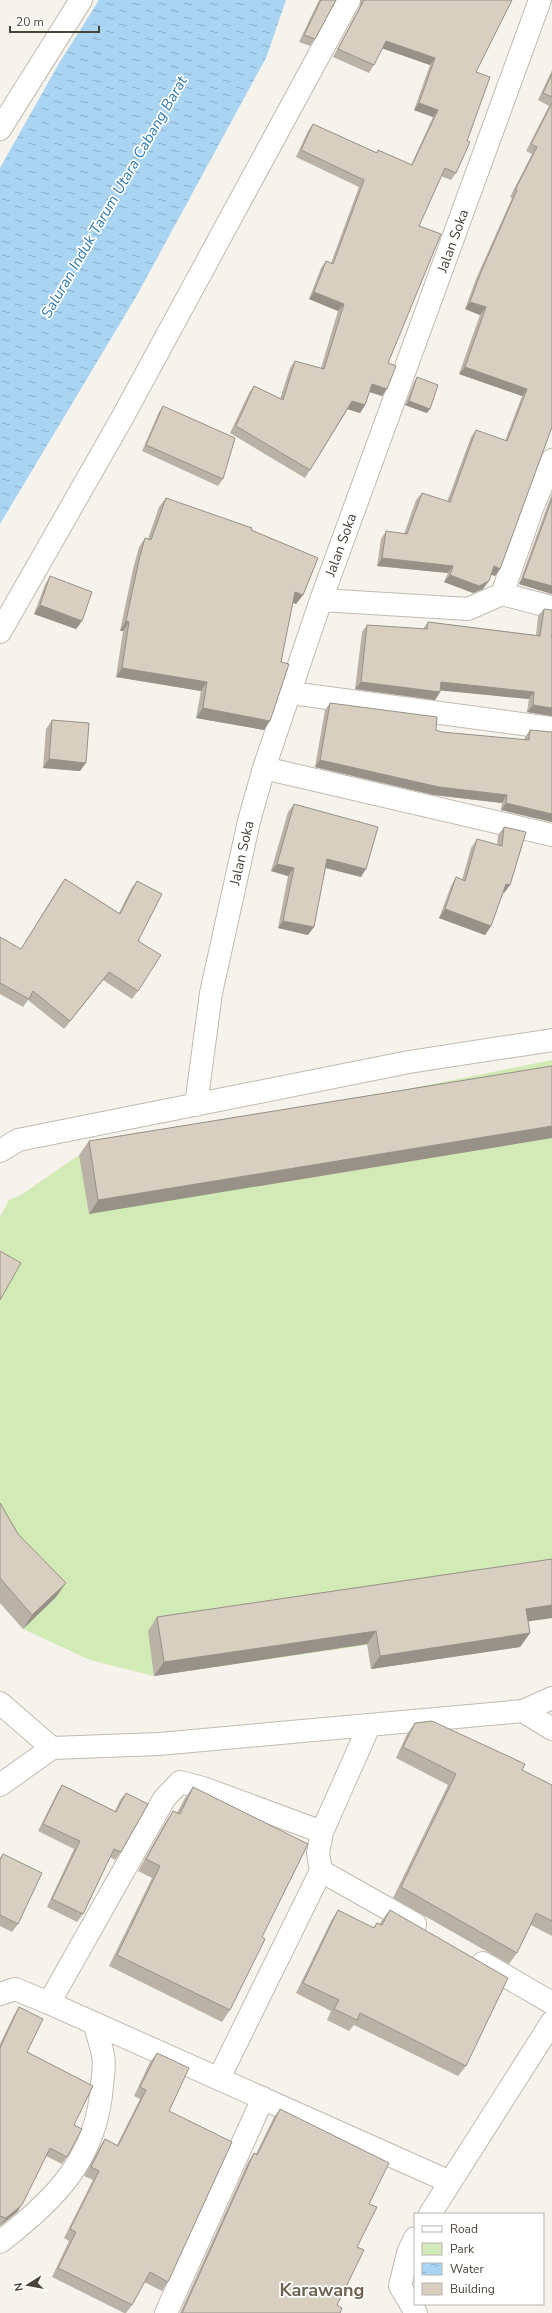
<svg xmlns="http://www.w3.org/2000/svg" width="552" height="2313" font-family="'Nunito Sans',sans-serif">
	<style>
		.park { fill: #d2eab5 }
		.water { fill: url(#water-ripples) }
		.lines { fill: none; stroke-linecap: round; stroke-linejoin: round }
		.minor-casing { stroke: #c2bbae; stroke-width: 24 }
		.minor { stroke: #fff; stroke-width: 22 }
		.wall { fill: #bab2a6 }
		.shaded-wall { fill: #979187 }
		.building { fill: #d8cfc1; stroke: #979187 }
		.labels { text-anchor: middle; dominant-baseline: central; stroke-width: 3.5; stroke-linejoin: round; paint-order: stroke }
		.street-label { font-size: 14px; fill: #4b4439; stroke: #fff }
		.water-label { font-size: 15px; font-style: italic; fill: #2e7ab2; stroke: #fff }
		.district-label { font-size: 18px; font-weight: bold; fill: #6e6250; stroke: #fff }
	</style>
	<defs>
		<pattern id="water-ripples" width="26" height="14" patternUnits="userSpaceOnUse"><rect width="26" height="14" fill="#a9d4f2"/><path d="M2 4q2-2 4 0t4 0M15 11q2-2 4 0t4 0" fill="none" stroke="#8caec5"/></pattern>
	</defs>
	<rect width="100%" height="100%" fill="#f6f3ec"/>
	<path class="park" d="M552 1060V1618L154 1676 90 1660 23 1629 0 1603V1217L9 1200 21 1195 79 1155Z"/>
	<path class="water" d="M99 0H286L266 58 137 295 0 524V168L58 65Z"/>
	<g class="lines">
		<defs>
			<path id="minor" d="M0 129 81 0
				M502 594 552 607
				M321 600 468 609 502 594 533 506 552 460
				M0 632 121 420 349 0
				M291 693 552 728
				M264 768 552 835
				M196 1105 211 993 249 821 264 768 321 600 540 0
				M0 1151 18 1140 409 1062 552 1040
				M0 1703 52 1748 159 1744 523 1711 552 1698
				M523 1711 552 1729
				M0 1785 52 1748
				M321 1871 318 1853 322 1832 369 1726
				M483 1963 552 2003
				M0 1994 15 1989 49 2003 450 2182
				M49 2003 164 1799 180 1782 203 1788 322 1832
				M219 2078 321 1871 415 1924
				M430 2214 552 2022
				M415 2238 408 2253 400 2286 416 2313
				M0 2242C55 2200 97 2158 102 2085 103 2076 105 2064 103 2055 101 2044 97 2033 94 2023
				M166 2313 263 2098"/>
		</defs>
		<use href="#minor" class="minor-casing"/>
		<use href="#minor" class="minor"/>
	</g>
	<path class="wall" d="M319 0H336L315 39 310 46 299 42Z
		M360 0H512L476 72 467 141 456 173 451 180 441 176 419 226 388 363 382 396 369 392 365 405 360 413 348 409 310 470 305 478 230 433 249 393 254 386 280 399 290 368 295 361 321 368 338 311 309 299 321 268 326 261 331 263 359 187 296 157 308 131 313 124 376 153 378 150 411 165 433 117 414 110 430 65 382 48 374 65 369 73 333 57 360 6Z
		M552 70V427L500 569 495 576 491 574 483 589 473 593 444 582 448 573 377 566 381 539 386 531 404 534 416 500 422 493 447 502 471 437 476 430 505 441 522 396 459 374 480 315 465 309 476 279 512 198 510 197 532 154 526 151 549 106 538 100Z
		M417 377 427 413 405 405 414 382Z
		M163 406 223 479 218 486 142 451 159 412Z
		M552 493V594L519 584Z
		M166 498 251 530 303 595 296 604 293 603 264 730 196 718 201 691 116 677 123 631H120L133 569 139 547 145 538 148 539 159 507Z
		M50 576 82 621 76 629 34 614 45 585Z
		M544 609 551 637H552V716L527 712 529 699 440 690V692L435 700 355 689 362 632 367 625 423 629 428 622 536 635 538 616Z
		M330 703 442 732 524 740 525 737 530 730 552 822 501 810 502 803 434 795 315 767 325 710Z
		M52 720 80 771 43 768 46 729Z
		M294 804 361 877 326 868 308 935 278 928 288 876 271 871 288 812Z
		M504 827 510 885 504 893H503L491 926 485 935 439 918 451 886 456 877 462 880 471 848 477 839 497 845 498 835Z
		M65 879 119 913 131 889 137 881 138 941V991L132 999 103 980 64 1029 28 1000 23 1007 0 994V937L21 949 59 887Z
		M552 1066 89 1214 79 1155 89 1141Z
		M0 1503 56 1597 23 1629 0 1603Z
		M157 1617 528 1621 530 1633 520 1647 371 1669 367 1644 154 1676 148 1631Z
		M415 1723 522 1770 552 1785V1936L531 1925 517 1953 509 1964 393 1898 448 1785 396 1758 407 1734Z
		M62 1785 115 1811 120 1800 126 1793 121 1852 115 1860 110 1857 83 1914 77 1922 47 1907 74 1849 38 1831 57 1793Z
		M193 1787 262 1937 230 2010 222 2022 109 1966 152 1878 138 1871 165 1823 173 1811 177 1813 185 1798Z
		M3 1854 18 1924 12 1932 0 1926V1858Z
		M338 1910 373 1928 377 1923 380 1924 382 1920 390 1910 466 2066 458 2076 354 2025 349 2031 327 2020 331 2011 296 1993 331 1921Z
		M19 2007 27 2052 74 2125 67 2157 62 2164 46 2156 17 2212 0 2226V2044L14 2015Z
		M157 2053 169 2111 168 2282 162 2291 144 2282 132 2305 126 2313H124L52 2277 69 2241 64 2238 93 2180 84 2176 99 2148 105 2139 117 2145 140 2099 134 2096 150 2062Z
		M280 2109 369 2204 357 2247 337 2305 340 2313H180L248 2162 254 2153 256 2154 274 2117Z"/>
	<path class="shaded-wall" d="M386 41 435 58 430 65 381 48Z
		M419 103 438 110 433 117 414 110Z
		M314 292 344 304 338 311 309 299Z
		M470 302 486 307 480 315 465 309Z
		M465 367 527 389 522 396 459 374Z
		M372 384 387 389 382 396 367 391Z
		M352 401 365 405 360 413 347 409Z
		M409 401 430 409 427 413 405 405Z
		M382 558 453 566 448 573 377 566Z
		M494 566 500 569 495 576 489 574Z
		M450 575 489 581 483 589 473 593 444 582Z
		M523 578 552 586V594L519 584Z
		M295 592 303 595 296 604 289 601Z
		M40 605 82 621 76 629 34 614Z
		M126 621 129 622 123 631H120Z
		M122 668 207 682 201 691 116 677Z
		M361 682 440 692 435 700 355 689Z
		M441 682 534 692 529 699 436 690Z
		M533 705 552 708V716L527 712Z
		M203 708 270 721 264 730 196 718Z
		M49 759 86 763 80 771 43 768Z
		M320 760 507 795 502 803 434 795 315 767Z
		M506 803 552 814V822L501 810Z
		M327 859 366 869 361 877 322 867Z
		M277 864 294 868 288 876 271 871Z
		M506 884 510 885 504 893 500 892Z
		M445 909 491 926 485 935 439 918Z
		M283 921 314 927 308 935 278 928Z
		M109 972 103 980 64 1029 70 1021Z
		M552 1126V1138L89 1214 98 1200Z
		M66 1583 56 1597 23 1629 32 1615Z
		M552 1605V1618L517 1623 526 1609Z
		M376 1631 367 1644 154 1676 164 1662Z
		M530 1633 520 1647 371 1669 380 1656Z
		M22 2205 17 2212 0 2226 6 2218Z"/>
	<path class="building" d="M321 0H336L315 39 304 35Z
		M364 0H512L476 72 490 77 467 141 470 142 456 173 445 168 419 226 441 234 388 363 396 366 387 389 372 384 365 405 352 401 310 470 236 426 254 386 283 400 295 361 324 369 344 304 314 292 326 261 333 264 364 180 301 150 313 124 377 153 378 150 412 165 438 110 419 103 435 58 386 41 374 65 338 49Z
		M552 74V97L543 93Z
		M552 103V427L500 569 494 566 489 581 479 586 450 575 453 566 382 558 386 531 407 534 422 493 450 502 476 430 507 441 527 389 465 367 486 307 470 302 481 272 517 190H515L537 147 531 144Z
		M417 377 438 385 430 409 409 401Z
		M163 406 235 438 223 479 146 445Z
		M166 498 252 528 251 530 318 558 303 595 295 592 281 662 289 664 270 721 203 708 207 682 122 668 129 622 126 621 139 560 145 538 151 540Z
		M552 499V586L523 578Z
		M50 576 92 592 82 621 40 605Z
		M544 609 552 610V635L551 637H552V708L533 705 534 692 441 682 440 692 361 682 367 625 427 629 428 622 540 636Z
		M330 703 437 717 436 730 442 732 529 740 530 730 552 732V814L506 803 507 795 439 787 320 760Z
		M52 720 89 723 86 763 49 759Z
		M294 804 378 827 366 869 327 859 314 927 283 921 294 868 277 864Z
		M504 827 526 832 510 885 506 884 491 926 445 909 456 877 465 881 477 839 502 846Z
		M65 879 120 914 137 881 162 894 138 941 161 955 138 991 109 972 70 1021 33 991 29 999 0 983V937L21 949Z
		M552 1066V1126L98 1200 89 1141Z
		M0 1251 21 1263 0 1300Z
		M0 1503 18 1534 66 1583 32 1615 0 1578Z
		M552 1559V1605L526 1609 530 1633 380 1656 376 1631 164 1662 157 1617Z
		M432 1721 525 1764 522 1770 552 1785V1921L536 1913 517 1953 401 1887 456 1774 403 1747 415 1723Z
		M62 1785 116 1812 126 1793 148 1804 121 1852 114 1849 83 1914 52 1899 80 1841 43 1824Z
		M193 1787 308 1844 262 1937 265 1939 230 2010 117 1955 160 1866 146 1859 173 1811 180 1814Z
		M3 1854 42 1873 18 1924 0 1915V1860Z
		M338 1910 374 1928 377 1923 382 1925 390 1910 508 1978 466 2066 360 2013 357 2020 334 2009 339 2000 303 1983Z
		M19 2007 43 2019 27 2052 93 2086 74 2125 82 2129 67 2157 50 2148 22 2205 6 2218 0 2216V2048Z
		M157 2053 189 2068 169 2111 232 2142 168 2282 150 2272 132 2305 58 2268 76 2232 70 2229 99 2171 91 2167 105 2139 118 2146 146 2090 140 2087Z
		M280 2109 389 2163 369 2204 377 2207 357 2247 364 2250 337 2305 342 2308 340 2313H182L254 2153 257 2155Z"/>
	<g class="labels">
		<g class="street-label">
			<text transform="translate(453 241) rotate(-70)">Jalan Soka</text>
			<text transform="translate(341 545) rotate(-70)">Jalan Soka</text>
			<text transform="translate(242 853) rotate(-77)">Jalan Soka</text>
		</g>
		<g class="water-label">
			<text transform="translate(114 197) rotate(-60)">Saluran Induk Tarum Utara Cabang Barat</text>
		</g>
		<g class="district-label">
			<text x="322" y="2290">Karawang</text>
		</g>
	</g>
	<rect x="414" y="2213" width="130" height="92" fill="#ffffff" stroke="#b7b4b0"/>
	<rect x="422" y="2226" width="20" height="6" fill="#ffffff" stroke="#b7b4b0"/>
	<text x="450" y="2233" font-size="12" fill="#4b4439">Road</text>
	<rect x="422" y="2243" width="20" height="12" fill="#d2eab5" stroke="#b7b4b0"/>
	<text x="450" y="2253" font-size="12" fill="#4b4439">Park</text>
	<rect x="422" y="2263" width="20" height="12" fill="url(#water-ripples)" stroke="#b7b4b0"/>
	<text x="450" y="2273" font-size="12" fill="#4b4439">Water</text>
	<rect x="422" y="2283" width="20" height="12" fill="#d8cfc1" stroke="#b7b4b0"/>
	<text x="450" y="2293" font-size="12" fill="#4b4439">Building</text>
	<g transform="translate(28 2285) rotate(259)" stroke="#ffffff" stroke-width="3" paint-order="stroke">
	<path d="M0-3L7 15L0 10L-7 15Z" fill="#4b4439"/>
	<text y="-6" font-size="11" font-weight="bold" text-anchor="middle" fill="#4b4439">N</text>
	</g>
	<path d="M10 26v6h89v-6" fill="none" stroke="#4b4439" stroke-width="2"/>
	<text x="16" y="26" font-size="12" fill="#4b4439" stroke="#ffffff" stroke-width="3" paint-order="stroke">20 m</text>
</svg>
